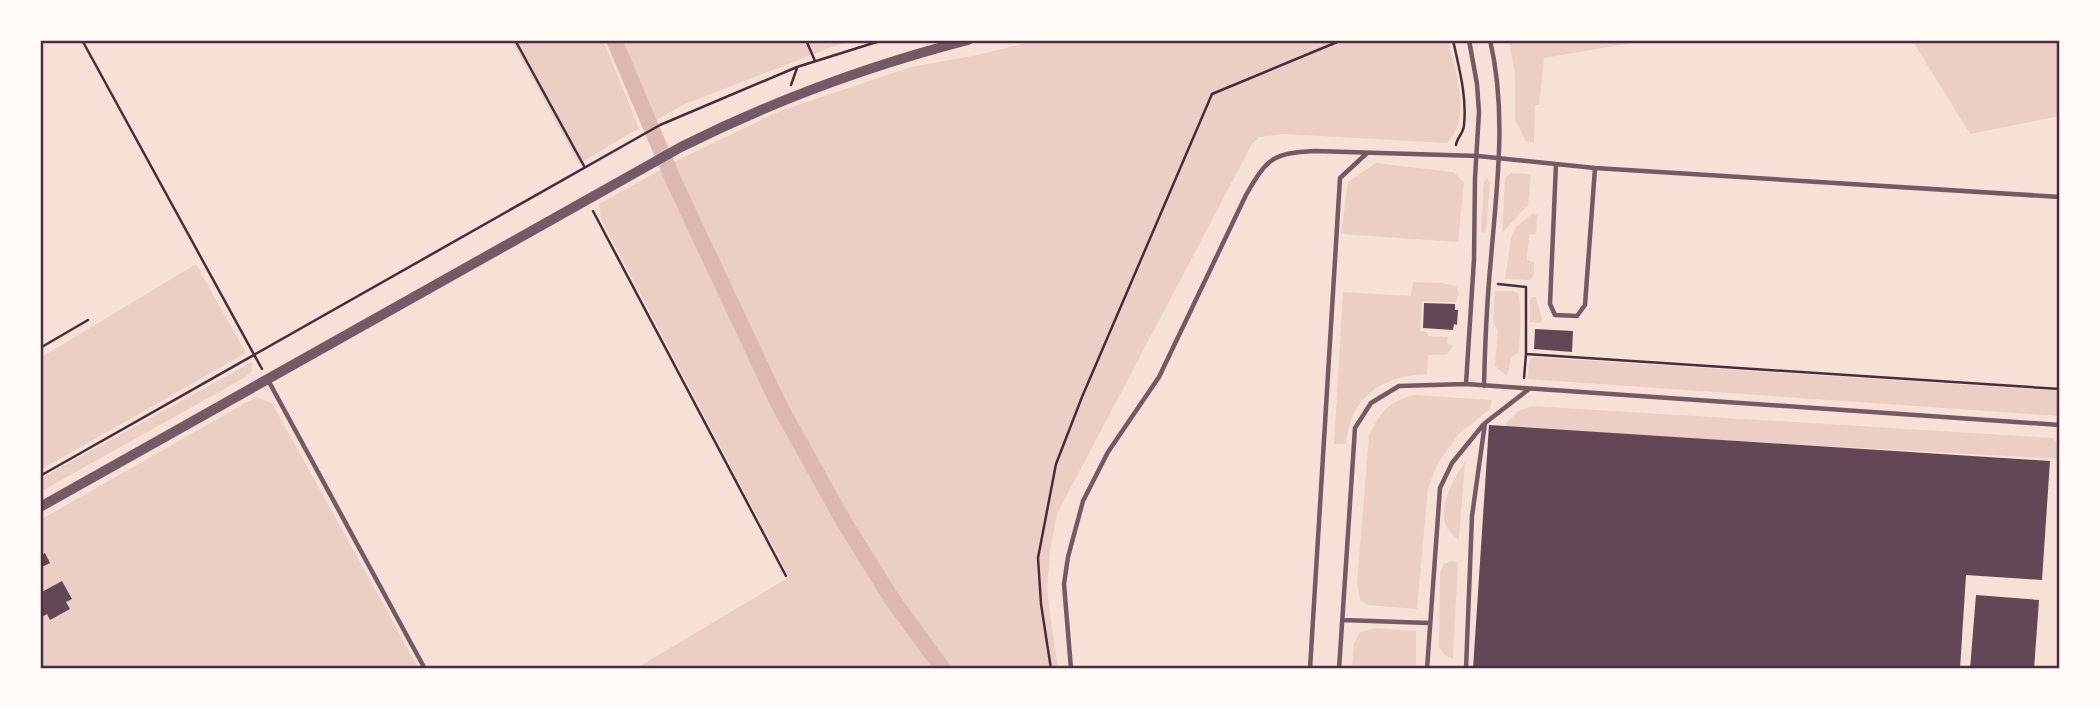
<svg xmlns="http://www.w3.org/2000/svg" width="2100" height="709" font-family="'Asap Condensed',sans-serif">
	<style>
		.green { fill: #ebcfc5 }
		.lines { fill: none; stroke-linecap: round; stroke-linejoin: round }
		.canal { stroke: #dcb8b0; stroke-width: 16 }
		.building { fill: #644757 }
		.path { stroke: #4a2c40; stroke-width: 2.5 }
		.service { stroke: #755966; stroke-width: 4.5 }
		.tertiary { stroke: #755966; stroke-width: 10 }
		.neatline { fill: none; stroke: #4a2c40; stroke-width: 2.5 }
	</style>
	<rect width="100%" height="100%" fill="#f7e1d7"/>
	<path class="green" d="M511 40H603L639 128 579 164Z
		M621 40H854L832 47 685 104 654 121Z
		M1038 40H1448C1455 72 1473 116 1447 143L1283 134 1259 137 1252 144 1057 514 1050 551 1047 591 1058 669H635L789 577 601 219 599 204 682 158 780 111 911 67 977 55Z
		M1509 40H1650L1544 58 1539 105H1535L1534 143 1526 141 1515 120V75Z
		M1912 40H2060V116L1970 134Z
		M1376 163 1453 172 1464 182 1458 242 1341 234 1348 182Z
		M1511 173 1531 174 1528 205 1502 233 1505 178Z
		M1487 178 1490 183 1486 231 1484 234 1481 231 1484 182Z
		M1533 213 1537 215 1536 234 1529 235 1527 260 1534 262V274L1530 280 1505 279 1511 238 1516 227Z
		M196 264 246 353 40 470V358Z
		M1413 282 1443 283 1456 286 1459 293 1456 302 1422 301 1420 331 1427 332 1428 336 1448 337 1447 343 1453 345 1447 355H1428L1427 374C1381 377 1351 395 1346 444H1334L1343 292 1411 296Z
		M1495 291H1513L1518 293C1522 308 1520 336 1519 352L1511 358 1507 376 1495 366 1498 331 1493 322Z
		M1533 297H1536L1542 319 1541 323 1530 322V300Z
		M1534 357 2060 391V416L1527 379 1530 359Z
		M252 362V371L244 378 40 492V479Z
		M1415 395 1492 400 1490 409 1459 434 1438 463 1428 488 1417 609 1368 605 1360 600 1357 583 1369 436C1381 411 1388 402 1415 395Z
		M256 397 272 403 419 669H40V520Z
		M1532 406 2053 438 2059 445V459L1502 428 1518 411Z
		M1465 462 1459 540C1456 537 1449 532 1447 528 1436 507 1454 479 1465 462Z
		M1451 561 1458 562 1453 659 1445 655 1439 647 1440 573 1444 564Z
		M1376 628 1416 631V669H1352L1354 643 1360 632Z"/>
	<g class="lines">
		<path class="canal" d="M614 40 676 186 779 405 844 522 892 599 943 669"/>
	</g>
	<path class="building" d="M1424 303 1455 304V310H1458L1457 325 1454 324 1453 330 1423 328Z
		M1535 329 1573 331 1572 352 1534 349Z
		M1489 425 2050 461 2042 580 1966 575 1960 669H1473Z
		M45 553 50 563 40 568V556Z
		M62 581 72 599 66 602 70 609 50 620 47 614 40 618V593Z
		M1976 595 2039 600 2034 669H1970Z"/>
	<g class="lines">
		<path class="path" d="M82 40 262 369
			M515 40 584 166
			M806 40 815 61
			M1453 40C1459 68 1467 96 1464 125 1464 133 1457 137 1456 145
			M791 85 797 68
			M593 211 786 576
			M1498 284 1526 287V354L2060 389
			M40 348 88 320
			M1524 378 1526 354
			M40 476 660 125 797 67 883 40
			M1051 669 1041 604 1038 558 1056 464 1082 397 1212 94 1342 40"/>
		<path class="service" d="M1556 164 1550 304 1555 315 1577 316 1585 305 1595 168
			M268 380 425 669
			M1466 384 1474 259 1475 178 1479 112 1477 84 1469 40
			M1484 386C1485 343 1487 300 1491 258 1497 185 1507 112 1490 40
			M1343 620 1429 623
			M1071 669 1064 584 1068 557 1083 501 1108 452 1159 377 1246 195C1267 158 1273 153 1315 151L1478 156 1595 168 2060 197
			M1310 669 1340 178 1366 154
			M1339 669 1355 428 1371 403 1399 386 1466 384 2060 425
			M1427 669 1440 488 1452 463 1483 425
			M1466 669 1472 516 1485 423 1529 389"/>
		<path class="tertiary" d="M40 507 681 147C775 100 867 66 968 40"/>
	</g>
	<rect width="2100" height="709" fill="none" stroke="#fffaf5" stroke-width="84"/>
	<rect x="42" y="42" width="2016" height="625" class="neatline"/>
</svg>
